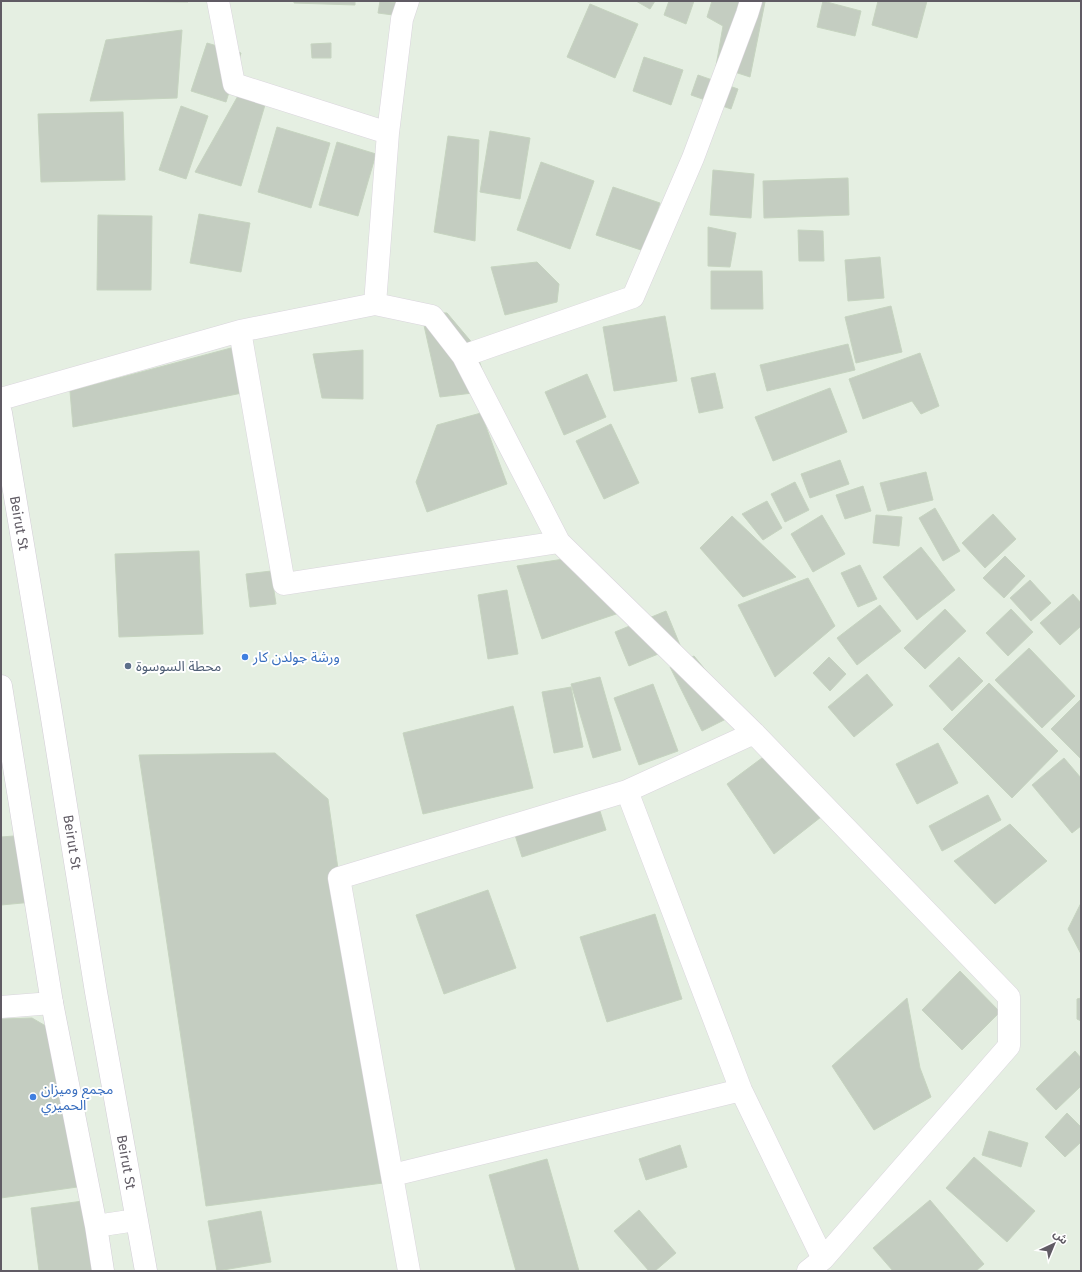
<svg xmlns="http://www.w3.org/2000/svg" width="1082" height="1272" font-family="'Fira Sans','Noto Sans Arabic',sans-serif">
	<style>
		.building { fill: #c4cdc1; stroke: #c6d4c0 }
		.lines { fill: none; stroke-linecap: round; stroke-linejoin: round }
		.street-casing { stroke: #dad5dd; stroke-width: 23 }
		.secondary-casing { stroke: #d3cdd7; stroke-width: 23 }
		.street { stroke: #fff; stroke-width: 22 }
		.secondary { stroke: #fff; stroke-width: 22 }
		.shop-dot { fill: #3f7fe0; stroke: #fff; stroke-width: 1.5 }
		.service-dot { fill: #5c6f8a; stroke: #fff; stroke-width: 1.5 }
		.labels { text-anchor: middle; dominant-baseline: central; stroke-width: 4; stroke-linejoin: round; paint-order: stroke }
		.street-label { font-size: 14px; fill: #605b64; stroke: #fff }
		.shop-label { font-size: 14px; fill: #366cbe; stroke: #fff; text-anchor: start }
		.service-label { font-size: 14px; fill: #4e5e75; stroke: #fff; text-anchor: start }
	</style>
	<rect width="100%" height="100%" fill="#e5efe2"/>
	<path class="building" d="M97 1H188V2Z
		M294 1H355V5L294 3Z
		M380 1 410 4 408 17 378 13Z
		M636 1H655L650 9Z
		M669 1H694L686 24 664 15Z
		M712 1H761L765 2 750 77 716 66 723 26 707 17Z
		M823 1 861 11 855 36 817 27Z
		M878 1H927L917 38 872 25Z
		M590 4 638 24 615 78 567 57Z
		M182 30 177 98 90 101 106 40Z
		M207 43 241 53 226 102 191 91Z
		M331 43V58H312L311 44Z
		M644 57 683 70 671 105 633 91Z
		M698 75 738 89 731 109 691 95Z
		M239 94 265 105 241 186 195 172Z
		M181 106 208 116 186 179 159 170Z
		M123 112 125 180 41 182 38 114Z
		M277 127 330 143 311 208 258 192Z
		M490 131 530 138 520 199 480 192Z
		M448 136 479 140 475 241 434 232Z
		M337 142 376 154 358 216 319 205Z
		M541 162 594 181 570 249 517 230Z
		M713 170 754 174 751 218 710 215Z
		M848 178 849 215 764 218 763 181Z
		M613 187 660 203 644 251 596 235Z
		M199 214 250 223 241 272 190 263Z
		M98 215 152 216 151 290H97Z
		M708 227 736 233 730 267 708 266Z
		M798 230 823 231 824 261H799Z
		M880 257 884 298 848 301 845 260Z
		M537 262 559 284 557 302 505 315 491 267Z
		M711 271H762L763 309H711Z
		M891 306 902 352 856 363 845 317Z
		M421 312 447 313 474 345 489 391 440 397Z
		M665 316 677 381 614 391 603 327Z
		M246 344 252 391 73 427 70 391Z
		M848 344 855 370 767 391 760 365Z
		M363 350V399L322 398 313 354Z
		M920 353 939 406 921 414 912 401 863 419 849 379Z
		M715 373 723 408 699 413 691 378Z
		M587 374 606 417 564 435 545 392Z
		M830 388 847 432 773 461 755 417Z
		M481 413 507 484 427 512 416 482 437 425Z
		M611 424 639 483 604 499 576 441Z
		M840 460 849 484 810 498 801 474Z
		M926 472 933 500 888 511 880 483Z
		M795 482 809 510 785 522 771 494Z
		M863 486 871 511 845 519 836 495Z
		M767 501 782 528 763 540 742 514Z
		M935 508 960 551 943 561 919 518Z
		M993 514 1016 539 985 568 962 543Z
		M822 515 845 554 813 572 791 534Z
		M876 515 902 517 899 546 873 543Z
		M732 516 796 577 743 597 700 548Z
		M921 547 955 590 917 620 883 577Z
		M199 551 203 634 119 637 115 554Z
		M1005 556 1025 576 1004 598 983 578Z
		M571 558 625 611 542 639 517 566Z
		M860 565 877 599 858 607 841 573Z
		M271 571 276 604 250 607 246 574Z
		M808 578 835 626 775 677 738 605Z
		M1030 580 1051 603 1031 621 1010 598Z
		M507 590 518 654 488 659 478 595Z
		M1073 594 1081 603V626L1060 645 1040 623Z
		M880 605 901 631 857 665 837 638Z
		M945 609 966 631 925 669 904 648Z
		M1011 609 1033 632 1008 656 986 633Z
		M666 611 680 645 629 666 615 632Z
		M1029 648 1075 696 1042 728 995 680Z
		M694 656 740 712 702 731 670 667Z
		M829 657 846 674 830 691 813 673Z
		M959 657 983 681 952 711 929 686Z
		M867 674 893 705 854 737 828 707Z
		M600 677 621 750 593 758 571 684Z
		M989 683 1058 751 1012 798 943 729Z
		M653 684 678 751 639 765 614 698Z
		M571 687 583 747 554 753 542 692Z
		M1081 699V759L1051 729Z
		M513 706 533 788 423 814 403 733Z
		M938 743 958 783 917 804 896 764Z
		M770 752 821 817 774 854 727 784Z
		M275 753 328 799 383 1183 206 1206 139 755Z
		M1064 758 1081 778V826L1072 833 1032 785Z
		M988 795 1001 820 942 851 929 826Z
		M599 808 606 830 522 857 515 835Z
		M1010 824 1047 861 995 904 954 861Z
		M27 835 33 902 1 905V837Z
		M488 890 516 968 444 994 416 915Z
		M1081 903V954L1068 929Z
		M655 914 682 999 607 1022 580 937Z
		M960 971 1000 1012 962 1050 922 1010Z
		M907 998 920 1068 931 1097 874 1130 832 1066Z
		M1081 998V1021L1077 1019V999Z
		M32 1018 68 1039 91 1185 1 1198V1019Z
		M1075 1051 1081 1058V1086L1056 1110 1036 1089Z
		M1067 1113 1081 1127V1142L1065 1157 1045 1137Z
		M989 1131 1028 1143 1021 1167 982 1155Z
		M680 1145 687 1167 646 1180 639 1159Z
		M974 1157 1035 1211 1007 1242 946 1188Z
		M547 1159 579 1271H516L489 1175Z
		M98 1199 108 1271H39L31 1208Z
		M930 1200 984 1264 976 1271H893L873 1248Z
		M639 1210 676 1253 655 1271H649L614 1231Z
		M261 1211 271 1262 217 1271 208 1221Z"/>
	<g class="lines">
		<defs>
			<path id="street" d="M218 1 234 84 388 133
				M375 304 432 316 463 356 559 542 754 733 1009 997V1046L823 1259 808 1271
				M240 331 284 584 559 542
				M463 356 633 297 693 158 747 14 751 1
				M1 399 240 331 375 304 388 133 402 19 408 1
				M627 791 741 1090 823 1259
				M1 1007 52 1003
				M393 1175 741 1090
				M409 1271 339 878 627 791 754 733"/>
			<path id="secondary" d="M1 413 51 712 96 992 146 1271
				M1 686 52 1003 96 1226 103 1271
				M96 1226 136 1220"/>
		</defs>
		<use href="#street" class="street-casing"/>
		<use href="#secondary" class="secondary-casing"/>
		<use href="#street" class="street"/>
		<use href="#secondary" class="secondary"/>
	</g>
	<g class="shop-dot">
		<circle cx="245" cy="657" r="4"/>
		<circle cx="33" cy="1097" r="4"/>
	</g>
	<circle class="service-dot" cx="128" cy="666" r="4"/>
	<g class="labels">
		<g class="street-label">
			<text transform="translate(19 523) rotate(80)">Beirut St</text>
			<text transform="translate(72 842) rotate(81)">Beirut St</text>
			<text transform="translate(126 1162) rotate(80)">Beirut St</text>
		</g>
		<g class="shop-label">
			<text x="253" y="657">ورشة جولدن كار</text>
			<text x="41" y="1089">مجمع وميزان<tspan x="41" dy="16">الحميري</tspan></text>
		</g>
		<g class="service-label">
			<text x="136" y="666">محطة السوسوة</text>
		</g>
	</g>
	<rect width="1082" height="1272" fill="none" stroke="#605b64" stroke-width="4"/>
	<g transform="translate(1054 1244) rotate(44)" stroke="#ffffff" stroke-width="3" paint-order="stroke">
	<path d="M0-3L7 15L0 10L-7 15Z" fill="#605b64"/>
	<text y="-6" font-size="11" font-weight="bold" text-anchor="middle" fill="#605b64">ش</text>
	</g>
</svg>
